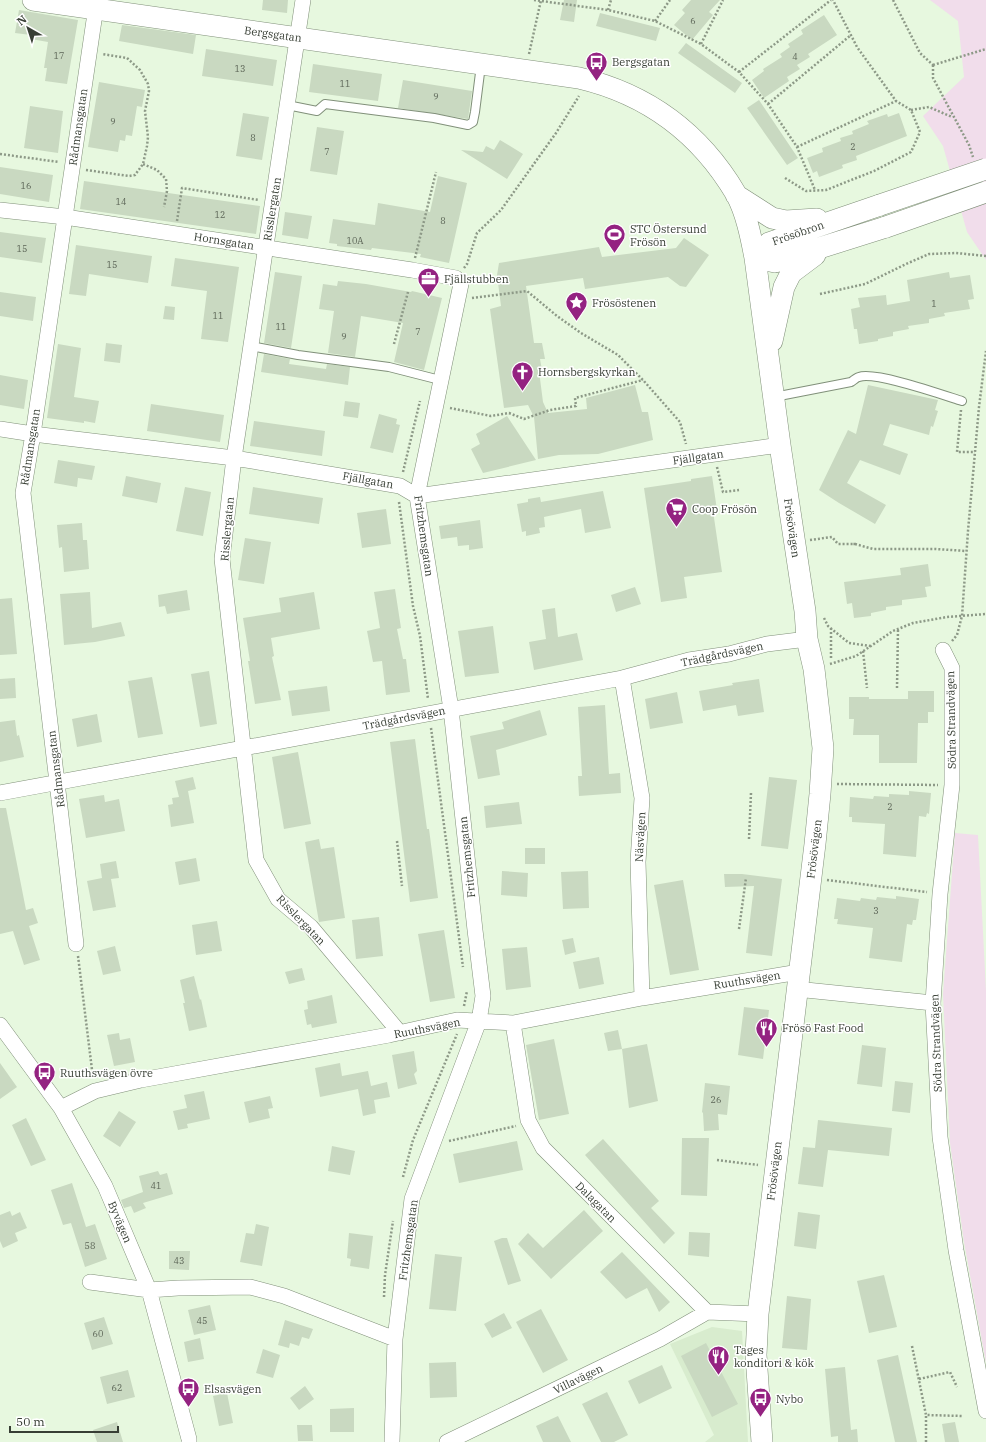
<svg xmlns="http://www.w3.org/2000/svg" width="986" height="1442" font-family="'IBM Plex Serif',serif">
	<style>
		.built { fill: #d8ecce }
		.green { fill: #f1ddeb }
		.building { fill: #c9d9c1 }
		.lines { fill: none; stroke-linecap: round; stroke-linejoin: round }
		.lane-casing { stroke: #81907a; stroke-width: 10 }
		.street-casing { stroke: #81907a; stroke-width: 16 }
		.secondary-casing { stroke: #81907a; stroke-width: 22 }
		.path { stroke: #8d9987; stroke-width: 2.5; stroke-dasharray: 2 2; stroke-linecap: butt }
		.lane { stroke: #fff; stroke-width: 8 }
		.street { stroke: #fff; stroke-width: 15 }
		.secondary { stroke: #fff; stroke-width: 21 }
		.secondary-bridge-casing { stroke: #81907a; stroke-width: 22; stroke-linecap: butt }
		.secondary-bridge { stroke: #fff; stroke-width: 21 }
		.labels { text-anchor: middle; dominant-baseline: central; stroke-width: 3; stroke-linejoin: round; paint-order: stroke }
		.number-label { font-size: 9px; fill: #5c6557 }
		.street-label { font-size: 11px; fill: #373e34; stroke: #fff }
		.poi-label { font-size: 11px; fill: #373e34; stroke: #fff; text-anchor: start }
	</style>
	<rect width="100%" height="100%" fill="#e7f8df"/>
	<path class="built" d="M712 1327 742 1331 748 1442H705L714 1435 670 1344Z"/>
	<path class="green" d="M930 0H986V260L967 232 943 146 923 116 964 77 958 21Z
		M955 833 978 835 986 991V1363L964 1242 950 1143 943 994Z"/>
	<path class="building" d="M263 0H288L287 13 262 10Z
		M564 0H577L574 22 560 20Z
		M691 0H720L709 12 713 15 692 40 674 25 685 13 682 10Z
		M19 10 78 20 67 84 45 81 47 68H44L48 42 31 39V35L15 33Z
		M600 13 660 28 656 41 596 26Z
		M824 15 837 35 808 54 810 57 797 65 800 69 787 77 789 81 764 98 752 80 764 71 763 69 782 57 780 54 790 47 788 44 803 34 801 30Z
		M122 25 196 35 193 54 119 41Z
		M686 43 742 83 735 93 678 53Z
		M206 49 277 60 273 86 202 76Z
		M313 64 382 74 378 101 309 92Z
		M403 80 472 91 468 119 398 108Z
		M99 82 145 90 142 107 137 106 132 136 126 135 125 141 120 140 118 152 88 147Z
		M759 100 798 158 787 165 747 108Z
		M30 106 63 111 58 153 24 148Z
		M243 113 269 117 262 160 236 156Z
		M899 113 907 136 856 156 857 160 842 165 843 168 819 177 817 171 813 173 807 158 823 152 822 148 841 141 840 138 853 134 852 131 869 124 867 121 887 114 888 117Z
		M317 127 344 131 337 175 310 171Z
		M500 140 523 154 507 179 461 150 483 152 486 146 494 150Z
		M0 167 53 175 49 202 0 194Z
		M438 176 467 183 449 263 420 257 421 254 372 248 371 250 337 246V244L329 243 333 219 375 225 378 203 430 212Z
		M84 181 260 206 256 234 80 209Z
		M285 212 312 216 308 239 282 235Z
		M0 232 46 238 42 263 0 257Z
		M684 238 709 255 686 287 680 286 668 277 585 289 583 278 526 286 534 343H542L545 359H540L542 370 539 371 543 402 548 413 587 409 586 398 635 385 642 412H648L653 440 598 454 559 455 538 459 534 417 528 405 504 408 490 309 501 306 497 275 499 263 599 247 602 257 676 248Z
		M76 245 152 256 148 283 89 274 86 296 69 294Z
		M175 258 239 267 228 342 201 339 207 291 171 286Z
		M275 272 302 276 291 348 264 343Z
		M949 272 950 278 970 275 974 299 968 300 970 309 944 313 945 316 929 319V323L908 326 909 329 893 332V336L878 339V341L859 344 857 329H854L851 309 860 307 858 298 886 295 887 305 910 301 907 280Z
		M338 281 366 284 411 292 412 291 442 298 424 370 394 362 403 323 361 316 355 357 328 353 334 311 319 309 323 284 337 286Z
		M0 292 36 297 33 321 0 316Z
		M165 306 175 307 174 320 163 319Z
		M106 343 122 345 120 363 104 361Z
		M58 344 81 348 74 397 99 401 95 423 84 421V423L47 418Z
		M264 354 290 359 289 364 326 369 327 364 350 367 348 385 261 372Z
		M0 375 28 380 24 409 0 405Z
		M868 385 938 400 935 410 938 411 933 427 931 426 929 435 890 424 883 445 908 454 900 475 860 460 847 483 886 505 875 524 839 503 819 490 848 430 856 434Z
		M345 401 360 403 358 418 343 416Z
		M151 404 224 415 220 442 147 431Z
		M379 414 397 419 396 424 400 425 393 453 370 448Z
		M507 416 536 460 483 473 471 449 480 444 476 434Z
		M254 421 325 431 322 456 250 446Z
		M58 460 95 466 92 480 78 478 77 487 54 483Z
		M126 476 161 483 157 503 122 496Z
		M712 476 717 510 713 511 722 572 684 577 687 598 661 602 644 488 691 481V479Z
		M185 487 211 492 203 536 176 531Z
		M253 487 323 498 319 524 249 514Z
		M603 491 611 528 585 533 581 509 544 517 545 527 539 528 540 533 526 536V531L522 532 517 504 528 502V499L540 497 541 502Z
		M386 509 391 544 362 548 357 513Z
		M480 520 483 548 469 550V545L458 546 457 537 441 539 439 526Z
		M82 523 83 540H87L89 569 64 572 62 547 59 548 57 525Z
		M245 538 271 542 264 584 238 580Z
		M928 564 931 586 925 587 927 597 902 600V605L886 607V610L871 613V616L854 618 852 603 847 604 844 582 901 575 900 568Z
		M635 587 641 604 616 612 611 595Z
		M395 589 401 628 397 629 403 659H406L410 692 386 695 382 661 373 662 367 631 380 628 374 592Z
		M187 590 190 610 167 614 165 606 159 607 158 595Z
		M90 592 92 628 121 622 125 636 95 642 64 645 60 594Z
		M314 592 320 629 271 638 274 656 272 657 281 700 255 704 248 661H250L243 618 281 612 279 598Z
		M12 598 17 654 0 655V599Z
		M555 608 558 637 577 633 583 660 534 670 529 642 546 639 542 610Z
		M493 626 499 673 465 677 458 631Z
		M209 671 217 724 200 727 191 674Z
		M152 677 163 734 138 738 128 681Z
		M15 678 16 698 0 699V679Z
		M759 679 764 712 738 716 736 705 703 711 699 691 733 685 732 683Z
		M327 686 330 711 292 716 288 691Z
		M908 691H934V712H928V723H918L917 763H879V735H853L854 719H849V697H869V699H908Z
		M677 692 683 723 650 729 645 699Z
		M605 705 609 774 620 773 621 793 579 796 578 776H582L578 707Z
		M540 710 547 735 496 750 500 775 478 779 470 736 504 729 502 722Z
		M97 714 102 742 77 747 72 719Z
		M15 720 17 736 19 735 24 757 0 762V722Z
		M415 739 427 829H429L438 898 410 902 390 742Z
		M298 752 311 824 284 829 272 757Z
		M193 777 196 789 188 791 194 823 171 827 168 805 173 804 172 798 179 797 175 781Z
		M769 777 797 780 788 849 761 846Z
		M909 791 931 793 929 814 927 813 926 817 919 816 916 857 883 854 885 824 852 822V817H849L850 797 873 799 874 796 889 797V794L909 795Z
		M104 795 105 802 119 799 125 831 86 838 79 799Z
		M519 802 522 824 486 828 484 806Z
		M0 808H6L26 910 33 908 38 923 29 926 40 960 24 965 13 931 0 934Z
		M319 839 321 849 334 847 345 918 319 922 305 842Z
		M525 848H545V864H525Z
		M196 858 200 881 179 885 175 862Z
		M116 861 119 878 111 879 116 907 93 911 87 881 102 878 100 864Z
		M502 871 528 873 527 897 501 895Z
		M588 871 589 908 563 909 561 872Z
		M724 874H742L782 879 772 956 746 953 754 886 725 887Z
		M683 880 699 970 670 975 654 885Z
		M896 896 919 899 916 920H913L912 925 907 924 902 962 869 958 873 928 837 924 838 919H834L837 898 860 901 861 898 876 900 877 897 896 899Z
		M379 917 383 956 356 959 352 920Z
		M217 921 222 951 196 955 192 925Z
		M444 930 455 998 430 1002 418 934Z
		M573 938 576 952 565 955 562 940Z
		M115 946 121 971 103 975 97 951Z
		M527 947 531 987 506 990 502 949Z
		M599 957 604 984 579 989 573 962Z
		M302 968 305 980 289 984 285 972Z
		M194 976 200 1000 201 999 207 1027 189 1031 183 1003H185L180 980Z
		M332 995 337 1023 312 1028 311 1024 307 1025 304 1010 308 1009 307 1001Z
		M744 1007 769 1010 763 1059 738 1055Z
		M618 1030 622 1049 608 1051 604 1033Z
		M119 1033 120 1040 130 1038 135 1062 114 1066 107 1035Z
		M554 1039 569 1114 539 1120 526 1045Z
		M647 1044 658 1101 629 1108 622 1049Z
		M862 1045 886 1048 882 1087 857 1084Z
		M414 1051 417 1071 414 1074 417 1084 398 1089 392 1055Z
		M0 1063 17 1087 0 1099Z
		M340 1063 342 1076 368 1071 371 1086 387 1082 390 1097 374 1100 376 1113 363 1116 358 1089 320 1097 315 1068Z
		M895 1081 913 1083 910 1113 892 1111Z
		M705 1083 730 1086 727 1115 718 1114 719 1130 704 1131 703 1113 702 1112Z
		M204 1091 210 1119 187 1124 188 1128 178 1130 173 1111 187 1108 184 1095Z
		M270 1096 273 1108 268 1109 270 1118 249 1123 244 1102Z
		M119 1111 136 1122 120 1147 103 1136Z
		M26 1118 46 1160 31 1166 12 1125Z
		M818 1120 892 1128 889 1156 828 1150 823 1187 798 1184 803 1147 815 1148Z
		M682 1138H709L707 1196 681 1195Z
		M603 1139 659 1201 651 1208 675 1233 664 1244 585 1155Z
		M517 1141 523 1170 459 1183 453 1154Z
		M332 1146 355 1151 350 1175 328 1171Z
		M158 1171 160 1175 167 1173 173 1194 143 1203 146 1208 134 1213 131 1206 124 1208 121 1200 143 1192 139 1176Z
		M72 1183 86 1227 95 1224 107 1259 85 1267 71 1223 63 1225 51 1190Z
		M584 1210 603 1231 551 1279 518 1244 528 1233 543 1248Z
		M10 1211 12 1216 20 1212 27 1228 15 1233 18 1241 3 1248 0 1241V1215Z
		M798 1212 820 1215 816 1249 794 1246Z
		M256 1224 269 1227 262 1266 240 1262 246 1233 254 1234Z
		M689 1232 710 1233 709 1257 688 1255Z
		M349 1233 373 1236 369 1269 350 1266 351 1259 347 1258Z
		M502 1238H507L521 1281 508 1285 494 1241Z
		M169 1251H190L189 1270 169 1269Z
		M622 1252 670 1302 659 1312 647 1288 626 1299 600 1272Z
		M435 1254 462 1257 456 1311 429 1309Z
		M884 1275 897 1327 869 1333 857 1281Z
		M787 1296 811 1299 807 1350 782 1348Z
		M210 1305 216 1330 194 1335 188 1310Z
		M541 1309 568 1360 543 1373 516 1322Z
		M504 1313 512 1328 492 1338 484 1324Z
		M104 1317 113 1344 92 1350 84 1323Z
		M285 1320 313 1329 309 1339 302 1337 299 1346 290 1343 289 1348 278 1345Z
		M200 1338 204 1359 188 1362 184 1342Z
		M706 1343 738 1404 712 1417 681 1356Z
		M263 1349 280 1355 273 1378 256 1373Z
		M898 1355 917 1442H895L877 1360Z
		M456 1362 457 1397 430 1398 429 1363Z
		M662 1365 672 1388 639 1404 628 1381Z
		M845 1367 851 1430 857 1429 858 1442H838V1436L831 1437 825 1369Z
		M128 1370 135 1397 107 1404 100 1377Z
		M305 1386 314 1399 299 1410 290 1398Z
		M607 1392 628 1435 614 1442H601L582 1404Z
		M227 1393 233 1423 219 1426 213 1396Z
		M354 1408V1432H330V1409Z
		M558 1416 571 1442H543L536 1426Z
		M117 1422 123 1442H97L93 1430Z
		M955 1422 959 1442H945L942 1424Z
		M297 1425H312L313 1441H298Z"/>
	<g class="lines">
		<defs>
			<path id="lane" d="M287 105 317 111 325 104 434 118 468 125 473 122 475 112 481 65
				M251 346 298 355 389 367 440 380
				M774 397 851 382C854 380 857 377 859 377 875 371 943 395 962 401"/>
			<path id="street" d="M303 0 234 458 222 559 256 860 278 899 311 927 400 1033
				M0 210 65 217 412 270 456 278 461 284 417 496 451 709 475 930 483 996 479 1021 412 1199 395 1339 392 1442
				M0 429 33 434 234 458 400 486 417 496 780 445
				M943 650 952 668V785L940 894 933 1003 940 1137 956 1250 986 1411
				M622 678 642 798 638 862 642 998
				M0 793 622 678 689 660 729 654 767 644 807 639
				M76 944 23 493 33 434 97 0
				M796 989 933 1003
				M513 1023 528 1120 543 1148 707 1312 758 1314
				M0 1025 61 1108 105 1186 149 1290 189 1439V1442
				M61 1108 95 1091 141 1080 389 1035 457 1020 513 1023 642 998 799 972
				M90 1282 149 1290 178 1288 250 1287 284 1296 395 1339
				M447 1442 660 1339 707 1312"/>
			<path id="secondary" d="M33 0 579 78C647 94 700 133 736 194 746 212 751 237 755 258L780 445 805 611 807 639 814 669 823 748 820 794 815 844 758 1314 756 1355 762 1442
				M736 195 772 218 786 221 817 219
				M755 258 769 243 880 205
				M755 258 775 262 886 227
				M772 341 784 287 791 273 815 255"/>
		</defs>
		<use href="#lane" class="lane-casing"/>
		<use href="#street" class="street-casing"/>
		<use href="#secondary" class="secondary-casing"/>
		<path class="path" d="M534 0 608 10 655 21 701 44 739 72 768 104 797 147 815 190
			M893 0 920 53 933 65
			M608 10 611 0
			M655 21 670 0
			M701 44 723 0
			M529 54 541 0
			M933 65V78L969 145 973 157
			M933 65 986 49
			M739 72 831 0
			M768 104 851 35
			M911 110 929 107 952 117
			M797 147 896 101
			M0 154 59 162
			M143 164 157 170 166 179 167 191 164 207
			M86 170 129 176 135 175 143 164 147 146 148 137 145 111 149 91 148 84 140 70 127 58 102 54
			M785 178 806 191 826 190 874 171 911 152 920 132 911 110 896 101 857 47 833 0
			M177 221 182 188 259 200
			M415 258 436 172
			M464 268 467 264 477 233 501 210 556 133 579 96
			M820 294 865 284 906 264 929 254 956 253 986 256
			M472 298 527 291 557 316 581 333 618 355 643 380 680 422 686 444
			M394 344 408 292
			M450 408 491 416 509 413 524 419 550 410 576 406 575 398 643 380
			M961 410 957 452H975
			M717 467 723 492 739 490
			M403 472 420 401
			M399 502 413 606 420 636 428 699
			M810 540 832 537 838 544H855H852
			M855 544 873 549H936L966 551
			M824 618 828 626 849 643 870 646
			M831 628V659
			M952 641 957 635 962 616 968 531 979 407 986 351
			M863 651 867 688
			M830 664 856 656 893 631 913 623 947 617 986 614
			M897 688 898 629
			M431 728 463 967
			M837 784 938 785
			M749 839 751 793
			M397 841 402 886
			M827 880 927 892
			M739 929 746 878
			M78 956 93 1078
			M464 1006 467 991
			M449 1141 516 1126
			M717 1160 758 1165
			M403 1177 413 1140 457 1034
			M384 1297 385 1275 393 1221
			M912 1346 926 1415 963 1416
			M919 1379 950 1372 957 1387
			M926 1442V1415"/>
		<use href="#lane" class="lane"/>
		<use href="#street" class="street"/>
		<use href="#secondary" class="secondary"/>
		<defs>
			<path id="secondary-bridge" d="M880 205 986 169
				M886 227 986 192"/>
		</defs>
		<use href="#secondary-bridge" class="secondary-bridge-casing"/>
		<use href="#secondary-bridge" class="secondary-bridge"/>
	</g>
	<defs>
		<symbol id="bus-pin" viewBox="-11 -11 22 30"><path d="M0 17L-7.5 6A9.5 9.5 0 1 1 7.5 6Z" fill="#942281" stroke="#fff"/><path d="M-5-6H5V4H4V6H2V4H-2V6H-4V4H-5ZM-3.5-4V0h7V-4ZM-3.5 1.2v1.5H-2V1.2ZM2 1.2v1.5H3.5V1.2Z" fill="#fff"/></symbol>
		<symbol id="stadium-pin" viewBox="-11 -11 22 30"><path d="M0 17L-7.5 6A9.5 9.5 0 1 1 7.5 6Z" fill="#942281" stroke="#fff"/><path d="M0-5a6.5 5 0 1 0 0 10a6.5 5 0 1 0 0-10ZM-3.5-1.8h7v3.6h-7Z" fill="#fff"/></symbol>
		<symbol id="office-pin" viewBox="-11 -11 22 30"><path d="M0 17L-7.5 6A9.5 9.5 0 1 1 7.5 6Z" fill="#942281" stroke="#fff"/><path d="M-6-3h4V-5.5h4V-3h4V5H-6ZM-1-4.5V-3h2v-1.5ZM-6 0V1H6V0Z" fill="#fff"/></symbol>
		<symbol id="sight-pin" viewBox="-11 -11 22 30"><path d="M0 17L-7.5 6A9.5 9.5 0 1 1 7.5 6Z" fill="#942281" stroke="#fff"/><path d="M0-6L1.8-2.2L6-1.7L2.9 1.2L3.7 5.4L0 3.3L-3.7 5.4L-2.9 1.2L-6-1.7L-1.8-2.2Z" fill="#fff"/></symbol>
		<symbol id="church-pin" viewBox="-11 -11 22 30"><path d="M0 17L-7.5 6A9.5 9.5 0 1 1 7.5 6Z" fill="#942281" stroke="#fff"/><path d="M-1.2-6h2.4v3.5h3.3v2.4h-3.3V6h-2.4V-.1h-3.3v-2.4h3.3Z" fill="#fff"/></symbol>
		<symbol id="supermarket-pin" viewBox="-11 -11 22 30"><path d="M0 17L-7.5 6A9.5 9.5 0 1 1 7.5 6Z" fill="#942281" stroke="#fff"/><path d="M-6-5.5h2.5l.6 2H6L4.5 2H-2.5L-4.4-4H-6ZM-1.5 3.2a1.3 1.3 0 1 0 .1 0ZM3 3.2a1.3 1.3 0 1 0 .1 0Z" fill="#fff"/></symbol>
		<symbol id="restaurant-pin" viewBox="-11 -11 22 30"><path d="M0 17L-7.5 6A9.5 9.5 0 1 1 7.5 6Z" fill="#942281" stroke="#fff"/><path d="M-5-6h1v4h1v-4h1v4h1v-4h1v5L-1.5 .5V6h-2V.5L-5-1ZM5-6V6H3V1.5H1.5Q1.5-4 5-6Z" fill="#fff"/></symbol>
	</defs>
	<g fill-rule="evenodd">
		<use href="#bus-pin" x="584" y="50" width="25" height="34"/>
		<use href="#stadium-pin" x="602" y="222" width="25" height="34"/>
		<use href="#office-pin" x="416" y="266" width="25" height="34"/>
		<use href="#sight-pin" x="564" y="290" width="25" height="34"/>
		<use href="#church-pin" x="510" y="360" width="25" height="34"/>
		<use href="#supermarket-pin" x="664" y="496" width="25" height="34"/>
		<use href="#restaurant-pin" x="754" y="1016" width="25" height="34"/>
		<use href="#bus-pin" x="32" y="1060" width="25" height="34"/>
		<use href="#restaurant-pin" x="706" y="1344" width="25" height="34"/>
		<use href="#bus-pin" x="176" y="1376" width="25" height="34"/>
		<use href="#bus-pin" x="748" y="1386" width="25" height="34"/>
	</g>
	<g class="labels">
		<g class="number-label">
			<text x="693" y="20">6</text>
			<text x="59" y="55">17</text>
			<text x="795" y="56">4</text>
			<text x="240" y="68">13</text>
			<text x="345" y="83">11</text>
			<text x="436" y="96">9</text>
			<text x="113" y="121">9</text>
			<text x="253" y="137">8</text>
			<text x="853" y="146">2</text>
			<text x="327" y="151">7</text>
			<text x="26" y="185">16</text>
			<text x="121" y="201">14</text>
			<text x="220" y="214">12</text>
			<text x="443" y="220">8</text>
			<text x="355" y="240">10A</text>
			<text x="22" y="248">15</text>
			<text x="112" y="264">15</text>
			<text x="934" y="303">1</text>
			<text x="218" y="315">11</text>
			<text x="281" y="326">11</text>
			<text x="418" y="331">7</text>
			<text x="344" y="336">9</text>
			<text x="890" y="806">2</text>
			<text x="876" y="910">3</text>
			<text x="716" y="1099">26</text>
			<text x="156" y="1185">41</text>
			<text x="90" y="1245">58</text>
			<text x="179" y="1260">43</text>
			<text x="202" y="1320">45</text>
			<text x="98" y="1333">60</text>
			<text x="117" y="1387">62</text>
		</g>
		<g class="street-label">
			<text transform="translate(273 34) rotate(8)">Bergsgatan</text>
			<text transform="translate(78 127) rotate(-82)">Rådmansgatan</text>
			<text transform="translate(272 209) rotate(-81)">Risslergatan</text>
			<text transform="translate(798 233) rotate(-19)">Frösöbron</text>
			<text transform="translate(224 241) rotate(9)">Hornsgatan</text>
			<text transform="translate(30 447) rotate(-81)">Rådmansgatan</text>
			<text transform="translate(698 457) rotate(-8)">Fjällgatan</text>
			<text transform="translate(368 480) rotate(10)">Fjällgatan</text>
			<text transform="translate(792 528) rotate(82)">Frösövägen</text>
			<text transform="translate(227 529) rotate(-85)">Risslergatan</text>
			<text transform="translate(424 536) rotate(82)">Fritzhemsgatan</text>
			<text transform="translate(722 654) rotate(-12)">Trädgårdsvägen</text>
			<text transform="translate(404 718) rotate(-11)">Trädgårdsvägen</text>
			<text transform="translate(951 720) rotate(-91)">Södra Strandvägen</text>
			<text transform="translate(56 769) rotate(-97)">Rådmansgatan</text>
			<text transform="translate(640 837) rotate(-87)">Näsvägen</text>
			<text transform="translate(814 849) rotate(-83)">Frösövägen</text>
			<text transform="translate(467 857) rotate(-96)">Fritzhemsgatan</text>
			<text transform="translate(301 920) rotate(46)">Risslergatan</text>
			<text transform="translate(747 980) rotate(-9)">Ruuthsvägen</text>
			<text transform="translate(427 1028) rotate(-11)">Ruuthsvägen</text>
			<text transform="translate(936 1043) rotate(-92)">Södra Strandvägen</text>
			<text transform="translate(774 1171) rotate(-83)">Frösövägen</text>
			<text transform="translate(596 1202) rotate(45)">Dalagatan</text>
			<text transform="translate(120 1222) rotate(67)">Byvägen</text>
			<text transform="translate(408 1240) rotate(-82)">Fritzhemsgatan</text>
			<text transform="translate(578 1379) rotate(-26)">Villavägen</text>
		</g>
		<g class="poi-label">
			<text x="612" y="62">Bergsgatan</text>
			<text x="630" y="229">STC Östersund<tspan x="630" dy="13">Frösön</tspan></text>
			<text x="444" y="279">Fjällstubben</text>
			<text x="592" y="303">Frösöstenen</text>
			<text x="538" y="372">Hornsbergskyrkan</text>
			<text x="692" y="509">Coop Frösön</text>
			<text x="782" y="1028">Frösö Fast Food</text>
			<text x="60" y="1073">Ruuthsvägen övre</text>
			<text x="734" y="1350">Tages<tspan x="734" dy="13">konditori &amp; kök</tspan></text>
			<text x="204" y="1389">Elsasvägen</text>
			<text x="776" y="1399">Nybo</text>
		</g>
	</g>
	<g transform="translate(28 28) rotate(321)" stroke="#ffffff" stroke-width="3" paint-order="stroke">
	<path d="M0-3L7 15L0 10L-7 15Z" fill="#373e34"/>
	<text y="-6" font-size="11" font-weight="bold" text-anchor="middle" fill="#373e34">N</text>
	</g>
	<path d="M10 1426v6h108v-6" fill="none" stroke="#373e34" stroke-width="2"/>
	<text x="16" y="1426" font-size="12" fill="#373e34" stroke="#ffffff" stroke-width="3" paint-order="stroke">50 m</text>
</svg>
